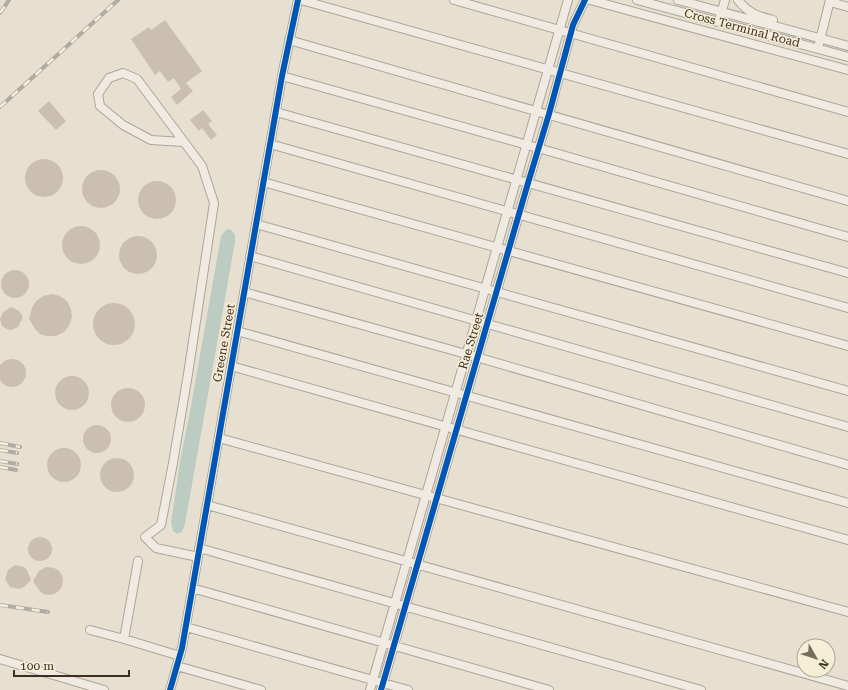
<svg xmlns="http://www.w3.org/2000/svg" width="848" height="690" font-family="'Roboto Serif',serif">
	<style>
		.water { fill: #bcccc2 }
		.building { fill: #cbbfb2 }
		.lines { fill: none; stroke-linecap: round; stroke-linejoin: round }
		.minor-casing { stroke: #ada599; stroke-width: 10 }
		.minor { stroke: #efebe3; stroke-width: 8 }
		.rail-casing { stroke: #afaaa2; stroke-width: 4 }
		.rail { stroke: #f7eed8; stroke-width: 2.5; stroke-dasharray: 8; stroke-linecap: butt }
		.cycleway-casing { stroke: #f7eed8; stroke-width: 8 }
		.cycleway { stroke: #0057b8; stroke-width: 6 }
		.labels { text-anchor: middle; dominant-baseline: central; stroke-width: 3; stroke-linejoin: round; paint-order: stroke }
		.street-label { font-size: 12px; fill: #3d2e20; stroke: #f7eed8 }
	</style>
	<rect width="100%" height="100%" fill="#e7e0d1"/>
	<path class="water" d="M227 229 231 230 235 234V242L185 524 182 532 177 534 173 531 171 523 180 462 191 406 221 236Z"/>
	<path class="building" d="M165 20 202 71 186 83 193 91 177 105 171 97 181 89 174 78 168 82 160 71 155 75 131 39 149 27 151 30Z
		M49 101 66 121 56 130 38 111Z
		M203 110 212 121 208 124 217 135 211 140 202 128 199 131 190 120Z
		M25 178a19 19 0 1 1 38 0a19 19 0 1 1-38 0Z
		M82 189a19 19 0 1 1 38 0a19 19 0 1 1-38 0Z
		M138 200a19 19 0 1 1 38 0a19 19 0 1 1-38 0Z
		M62 245a19 19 0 1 1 38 0a19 19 0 1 1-38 0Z
		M119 255a19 19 0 1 1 38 0a19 19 0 1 1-38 0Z
		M1 284a14 14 0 1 1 28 0a14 14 0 1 1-28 0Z
		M52 294 60 296 67 301 71 309 72 317 69 326 64 332 56 336H47L40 334 35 329 29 319 32 308 36 301 43 296Z
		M93 324a21 21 0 1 1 42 0a21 21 0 1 1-42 0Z
		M11 307 19 311 23 317 18 327 12 330H9L2 326 0 319 3 312Z
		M-2 373a14 14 0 1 1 28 0a14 14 0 1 1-28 0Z
		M55 393a17 17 0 1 1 34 0a17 17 0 1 1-34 0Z
		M111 405a17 17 0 1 1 34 0a17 17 0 1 1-34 0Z
		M83 439a14 14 0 1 1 28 0a14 14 0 1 1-28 0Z
		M47 465a17 17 0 1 1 34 0a17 17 0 1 1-34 0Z
		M100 475a17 17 0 1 1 34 0a17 17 0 1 1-34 0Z
		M28 549a12 12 0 1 1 24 0a12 12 0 1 1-24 0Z
		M15 565 24 567 27 570 31 580 24 587 19 589 10 587 5 579 8 570Z
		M46 567 54 568 58 570 62 575 63 580 62 586 59 591 54 594 49 595 43 594 39 590 33 581 39 571Z"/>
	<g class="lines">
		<defs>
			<path id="minor" d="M301 0 848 154
				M454 0 848 112
				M590 0 848 70
				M637 0 848 57
				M678 0 848 46
				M738 0C748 13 757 16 773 20
				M830 2 848 7
				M720 17 725 0
				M289 40 848 201
				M819 44 830 0
				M282 76 538 148 848 237
				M276 112 848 273
				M184 142 151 140 123 125 100 106 98 94 109 78 123 73 137 79 202 166 214 203 188 374 173 463 161 525 145 537 156 548 198 557
				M270 144 848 308
				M263 182 848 346
				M256 224 848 391
				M250 256 848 427
				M244 292 466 354 848 465
				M237 331 848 503
				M231 366 848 540
				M219 438 848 612
				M207 505 848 686
				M199 548 701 690
				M192 588 549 690
				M186 627 408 690
				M90 630 124 639 180 656
				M124 639 138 561
				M0 659 104 690
				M177 666 261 690
				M170 690 182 648 282 76 298 0
				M370 690 568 0
				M381 690 528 183 549 114 573 25 585 0"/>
		</defs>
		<use href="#minor" class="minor-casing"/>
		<use href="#minor" class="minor"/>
		<defs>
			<path id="rail" d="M0 13 9 0
				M0 107 118 0
				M0 443 20 447
				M0 450 17 453
				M0 461 17 464
				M0 467 16 470
				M0 605 48 612"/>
		</defs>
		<use href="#rail" class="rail-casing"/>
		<use href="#rail" class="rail"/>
		<defs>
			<path id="cycleway" d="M170 690 182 648 282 76 298 0
				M381 690 528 183 549 114 573 25 585 0"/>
		</defs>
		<use href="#cycleway" class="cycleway-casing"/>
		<use href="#cycleway" class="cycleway"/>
	</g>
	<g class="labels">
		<g class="street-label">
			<text transform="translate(742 28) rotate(15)">Cross Terminal Road</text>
			<text transform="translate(471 341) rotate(-73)">Rae Street</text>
			<text transform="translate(224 343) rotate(-80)">Greene Street</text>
		</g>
	</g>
	<g transform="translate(816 658) rotate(129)"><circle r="19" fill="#f7eed8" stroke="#ada18e"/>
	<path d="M0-3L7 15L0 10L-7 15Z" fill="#786c5e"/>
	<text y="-6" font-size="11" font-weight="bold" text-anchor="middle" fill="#3d2e20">N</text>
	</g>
	<path d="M14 670v6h115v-6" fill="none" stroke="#3d2e20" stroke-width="2"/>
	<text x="20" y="670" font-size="12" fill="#3d2e20" stroke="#f7eed8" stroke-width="3" paint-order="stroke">100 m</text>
</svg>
